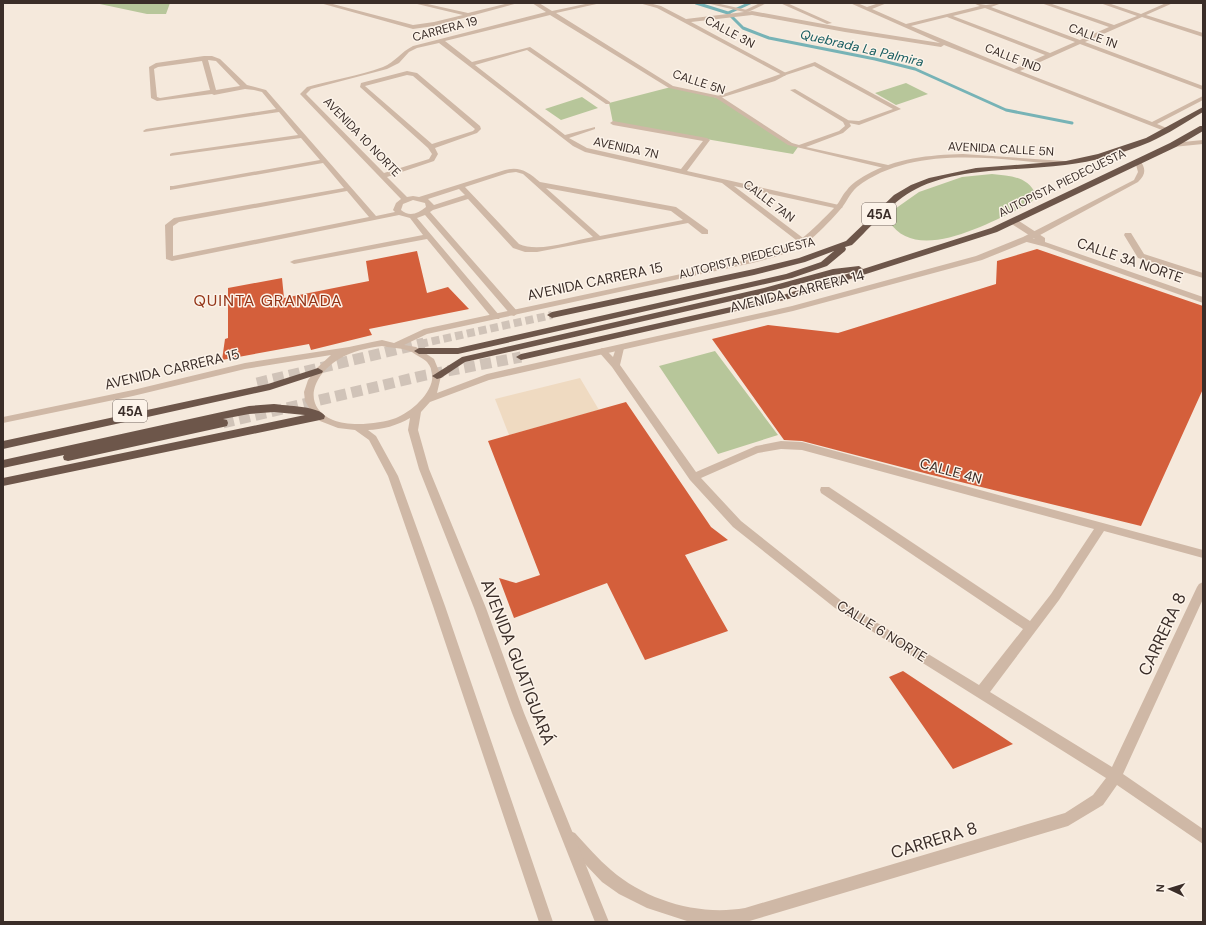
<svg xmlns="http://www.w3.org/2000/svg" width="1206" height="925" font-family="'DM Sans',sans-serif">
	<style>
		.green { fill: #b7c69a }
		.plaza { fill: #efdac1 }
		.lines { fill: none; stroke-linecap: round; stroke-linejoin: round }
		.stream { stroke: #77b3b6; stroke-width: 3 }
		.building { fill: #d45f3b }
		.trunk-tunnel-far1 { stroke: #d0c3b8; stroke-width: 8; stroke-dasharray: 8 4; stroke-linecap: butt }
		.trunk-tunnel { stroke: #d0c3b8; stroke-width: 11; stroke-dasharray: 11 5.5; stroke-linecap: butt }
		.pedestrian { fill: #cfb8a6; fill-rule: evenodd }
		.minor { fill: #cfb8a6; fill-rule: evenodd }
		.tertiary { fill: #cfb8a6; fill-rule: evenodd }
		.trunk { fill: #6d564a; fill-rule: evenodd }
		.labels { text-anchor: middle; dominant-baseline: central; stroke-width: 3; stroke-linejoin: round; paint-order: stroke }
		.far-street-label { font-size: 12px; fill: #3a2d28; stroke: #fcf3e9 }
		.far-water-label { font-size: 13px; font-style: italic; fill: #185d61; stroke: #fcf3e9 }
		.shield { fill: #fcf3e9; stroke: #746862; stroke-width: 1 }
		.shield-label { font-size: 13px; font-weight: bold; fill: #3a2d28 }
		.street-label { font-size: 14px; fill: #3a2d28; stroke: #fcf3e9 }
		.quarter-label { font-size: 16px; letter-spacing: 1px; fill: #933417; stroke: #fcf3e9 }
		.near-street-label { font-size: 17px; fill: #3a2d28; stroke: #fcf3e9 }
	</style>
	<rect width="100%" height="100%" fill="#f5e9dc"/>
	<path class="green" d="M95 3H170L166 14H147Z
		M906 83 928 94 896 105 875 93Z
		M671 87 718 98 798 147 793 154 613 123 609 103Z
		M582 97 598 108 561 120 545 109Z
		M992 174C1010 176 1028 176 1036 195L1031 203C995 219 917 267 889 221L892 211 919 192 962 177Z
		M715 351 778 435 718 454 659 366Z"/>
	<path class="plaza" d="M580 378 599 410 509 435 495 399Z"/>
	<g class="lines">
		<path class="stream" d="M696 3 728 13 743 28 769 38 875 59 915 69 1006 110 1072 123
			M728 13 750 3"/>
	</g>
	<path class="building" d="M1037 249 1203 306V389L1141 526 928 474 802 441 784 440 712 339 768 325 838 333 996 284 997 261Z
		M417 251 427 293 448 287 469 309 369 329 372 335 311 350 309 344 222 360 225 339 228 338V288L282 278 284 298 369 281 366 261Z
		M626 402 711 527 728 540 685 555 728 631 645 660 607 583 514 618 499 578 516 583 540 575 488 441Z
		M903 671 1013 744 953 769 889 677Z"/>
	<g class="lines">
		<path class="trunk-tunnel-far1" d="M420 344 552 315"/>
		<path class="trunk-tunnel" d="M257 383 424 343
			M223 423 426 375 521 357"/>
		<path class="pedestrian" d="M760 3H767L748 12 743 11Z
			M815 62 901 109 859 125 844 122V120L859 121 893 109 814 66 786 75 775 81 720 98 715 97Z"/>
		<path class="minor" d="M320 3H329L413 25 434 22 463 15 413 3H423L468 13 509 3H518L434 26 413 29Z
			M532 3H539L552 11 590 3H601L556 13 673 86 720 96 792 143 799 145 839 131 845 126 843 122 790 90 795 89 848 120 851 126 843 133 806 147 888 165 891 167 888 169 788 145 716 98 669 88 550 15 445 41 472 62 530 47 610 102V104H606L527 50 475 65 565 135 595 127V129L569 138 587 148 681 169 703 141 613 125 610 123 613 121 707 138 710 140 687 171 839 205 843 207 839 209 734 186 807 241 806 243H800L722 183 585 152 573 146 439 43 417 48 409 52 399 63 387 69 311 89 306 94 384 173 429 159 432 154 428 148 360 87 361 83 407 71 417 73 480 126 481 129 477 133 435 148 438 154 434 161 387 177 407 197 413 196 419 197 505 170C520 166 528 172 540 182L676 207 708 230V234H702L688 223 537 252H525L513 248 468 199 433 210 430 212 517 311 518 313 514 316 511 315 425 215 417 218 499 315 500 317 499 319H493L427 239 294 264 290 262 294 260 423 235 410 218 399 215 172 261 166 259 165 225 174 218 344 188 323 163 170 190V186H173L320 160 301 138 170 156V154L172 153 298 135 279 112 144 132 143 131 146 129 276 109 262 92 254 90 245 89 214 95 212 94 157 101 151 98 149 67 156 63 204 56H212L220 59 247 85 266 90 376 216 395 212 393 210 396 203 401 199 301 95 300 94 307 87C332 80 358 76 383 67 395 62 401 52 413 46L546 12ZM208 60 216 61 240 86 216 90ZM202 61 210 90 160 98 157 97 154 69 158 67ZM407 75 413 76 475 129 473 131 432 144 365 86ZM516 172 523 174 593 237C572 241 538 253 519 244L465 187 508 173ZM546 188 671 211 683 220 600 236ZM459 189 465 195 434 205 428 199ZM347 191 369 217 173 256V226L179 222ZM413 200 425 203 426 207C418 214 409 217 401 210L403 204Z
			M639 3H649L661 6 686 19 744 12 706 3H716L747 10V12L752 11 845 28 940 43 850 3H857L867 7 879 3H887L872 9 906 24 980 6 973 3 986 5 1002 3 991 7 1080 40 1109 27 1041 3H1049L1114 25 1137 16 1100 3H1108L1141 14 1166 3H1173L1146 15 1203 33V37L1142 17 1085 42 1203 86V90L1080 44 1020 71 1152 122 1201 97 1203 96V100L1157 124 1169 129V131L1167 132 944 45 941 47 845 32 752 15 691 22 786 73V75L784 76 657 8ZM985 8 1075 42 1050 53 953 16ZM947 17 1045 55 1014 69 911 26Z
			M780 3H787L832 23 827 24Z
			M1010 219H1016L1045 238V242L1203 297V303L1046 247 1023 241V237L1035 239 1010 223Z
			M1125 233H1131L1144 254 1203 273V278L1138 258 1124 235Z
			M620 345 624 348 620 365 696 472 756 446 781 441 802 442 1203 550V558L1104 531 1059 600 990 692 1112 767 1197 587 1199 584 1203 582V599L1123 774 1203 829V844L1117 785 1103 805 1068 826 746 922H690L647 908 619 894 602 882 565 843 563 838 565 833 570 831 575 833C587 846 598 859 611 870 647 901 699 916 745 908L1065 813 1093 795 1106 778 835 608 733 527 690 480 612 367 598 351 602 348 605 349 613 357 616 348ZM781 449 802 450 1094 529 1051 594 1030 621 829 487H821L820 490 821 493 1023 629 979 685 843 602 741 521 701 478 758 453Z"/>
		<path class="tertiary" d="M1203 140V144L1173 147 1170 145 1173 143Z
			M963 154 1064 161 1067 163 1064 165C998 159 913 144 857 187 849 194 846 204 839 211 829 222 818 234 806 243 788 255 764 260 743 265L427 334 404 345 416 347 434 359 441 376 437 393 487 374 792 306 976 256 1023 237 1134 180 1138 172 1135 161 1136 160H1140C1146 169 1146 174 1138 182L1029 241 982 260 793 311 489 380 430 402 421 412 418 430 429 469 486 608 524 713 609 922H595L512 713 474 608 419 469 408 430 410 418C399 425 381 430 368 430L376 436 398 476 445 606 553 922H539L433 606 388 476 369 440 355 430 338 428 320 421 312 413 305 401 304 392 308 380 317 368 331 355 245 369 133 396 3 423V417L133 390 245 363 349 347 372 342 382 340 394 343 424 329 742 261C762 255 784 251 801 239 813 230 824 218 835 207 840 202 842 195 847 190 851 184 859 179 866 175 896 158 929 155 963 154ZM382 346C391 348 404 348 412 352 416 355 424 359 427 362 445 383 414 411 396 418 380 424 349 427 333 420 300 405 314 374 339 359 352 351 367 348 382 346Z"/>
		<path class="trunk" d="M1203 107V112C1186 122 1168 134 1150 142 1124 153 1093 162 1065 165 1018 171 959 167 916 189 891 202 872 226 852 245L845 247 846 249 845 251 827 266 792 278 458 354H419L414 351 419 348H458L786 274 821 262 834 251 805 262 754 275 552 318 547 315 552 312 754 269 799 258 846 241 894 195 911 185 929 178 976 168 1066 161 1098 154 1146 138Z
			M1200 126H1203V131L1176 147 997 232 785 300 521 360 516 357 521 354 780 296 853 272 833 275 766 293 465 362 441 378 437 379 432 376 462 357 764 288 833 269 859 266 863 269 991 228 1170 143Z
			M318 368 323 371 322 373 270 390 3 449V441L268 384Z
			M274 404C286 406 319 406 325 416L324 419 320 420 3 486V478L305 415 274 412 249 414 223 419 227 420 228 423 227 426 223 427 68 461 64 460 63 457 64 455 3 468V460L249 406Z"/>
	</g>
	<g class="labels">
		<g class="far-street-label">
			<text transform="translate(445 29) rotate(-15)">CARRERA 19</text>
			<text transform="translate(730 32) rotate(28)">CALLE 3N</text>
			<text transform="translate(1093 36) rotate(20)">CALLE 1N</text>
			<text transform="translate(1013 58) rotate(21)">CALLE 1ND</text>
			<text transform="translate(699 82) rotate(18)">CALLE 5N</text>
			<text transform="translate(362 137) rotate(46)">AVENIDA 10 NORTE</text>
			<text transform="translate(626 148) rotate(12)">AVENIDA 7N</text>
			<text transform="translate(1001 149) rotate(3)">AVENIDA CALLE 5N</text>
			<text transform="translate(1062 183) rotate(-26)">AUTOPISTA PIEDECUESTA</text>
			<text transform="translate(769 201) rotate(37)">CALLE 7AN</text>
			<text transform="translate(747 258) rotate(-14)">AUTOPISTA PIEDECUESTA</text>
		</g>
		<g class="far-water-label">
			<text transform="translate(862 48) rotate(13)">Quebrada La Palmira</text>
		</g>
		<g class="shield">
			<rect x="862" y="203" width="34" height="22" rx="3"/>
			<rect x="113" y="400" width="34" height="22" rx="3"/>
		</g>
		<g class="shield-label">
			<text x="879" y="214">45A</text>
			<text x="130" y="411">45A</text>
		</g>
		<g class="street-label">
			<text transform="translate(1130 260) rotate(19)">CALLE 3A NORTE</text>
			<text transform="translate(595 281) rotate(-12)">AVENIDA CARRERA 15</text>
			<text transform="translate(797 291) rotate(-14)">AVENIDA CARRERA 14</text>
			<text transform="translate(172 369) rotate(-13)">AVENIDA CARRERA 15</text>
			<text transform="translate(951 471) rotate(15)">CALLE 4N</text>
			<text transform="translate(882 631) rotate(32)">CALLE 6 NORTE</text>
		</g>
		<g class="quarter-label">
			<text x="268" y="300">QUINTA GRANADA</text>
		</g>
		<g class="near-street-label">
			<text transform="translate(1162 634) rotate(-65)">CARRERA 8</text>
			<text transform="translate(518 662) rotate(69)">AVENIDA GUATIGUARÁ</text>
			<text transform="translate(934 840) rotate(-17)">CARRERA 8</text>
		</g>
	</g>
	<rect width="1206" height="925" fill="none" stroke="#3a2d28" stroke-width="8"/>
	<g transform="translate(1170 889) rotate(274)" stroke="#fcf3e9" stroke-width="3" paint-order="stroke">
	<path d="M0-3L7 15L0 10L-7 15Z" fill="#3a2d28"/>
	<text y="-6" font-size="11" font-weight="bold" text-anchor="middle" fill="#3a2d28">N</text>
	</g>
</svg>
